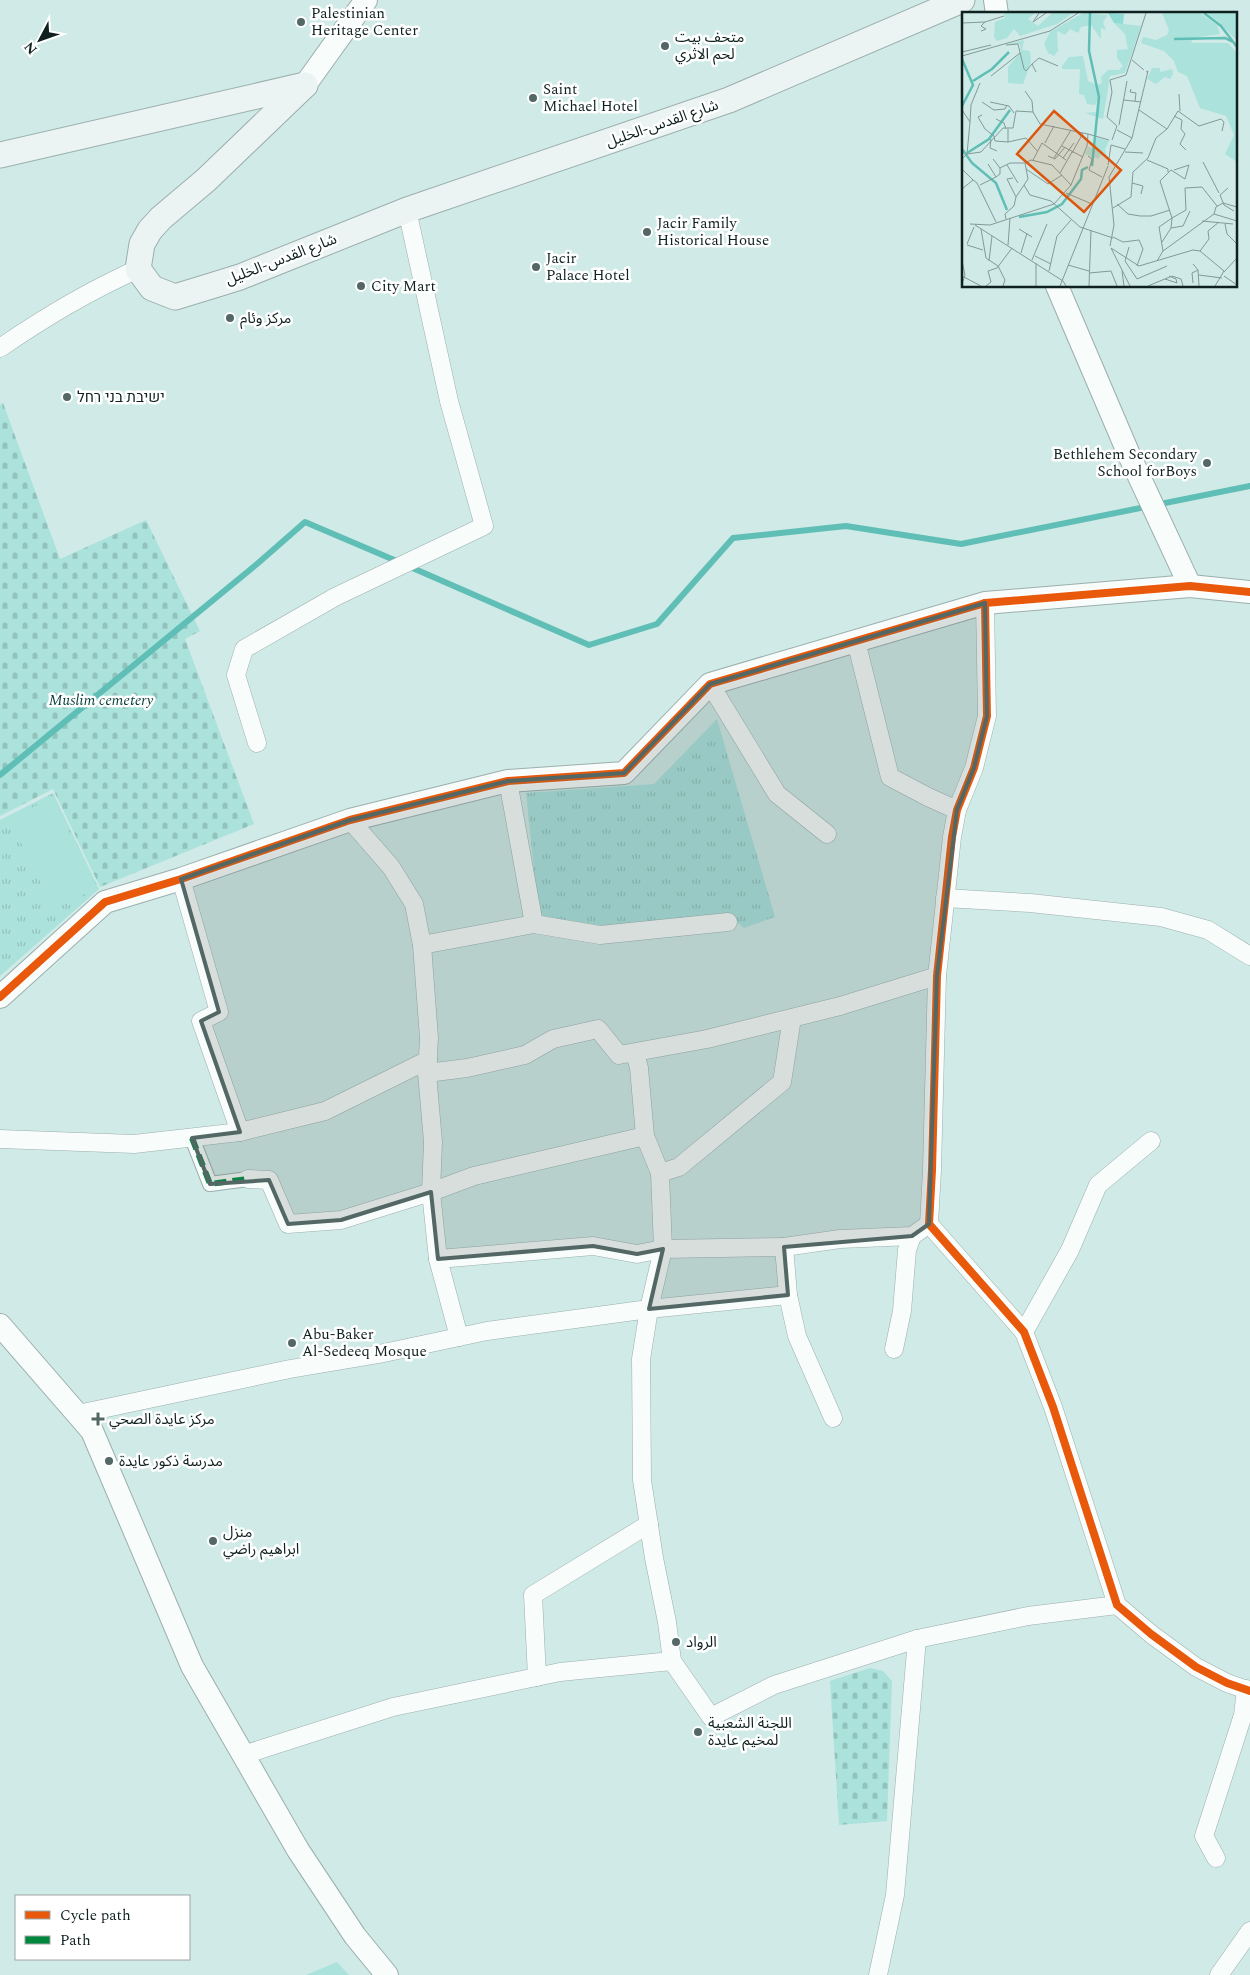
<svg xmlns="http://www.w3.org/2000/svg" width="1250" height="1975" font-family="Spectral,'Noto Sans Arabic',Heebo,serif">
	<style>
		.cemetery { fill: url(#cemetery-stones) }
		.park { fill: url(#park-tufts) }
		.garden { fill: #abe2dc }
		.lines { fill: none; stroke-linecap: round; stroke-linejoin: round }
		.stream { stroke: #5fbeb5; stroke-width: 6 }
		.pedestrian-casing { stroke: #9bafad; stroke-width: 16 }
		.minor-casing { stroke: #9bafad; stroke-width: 19 }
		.tertiary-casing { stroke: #9bafad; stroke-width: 24 }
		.secondary-casing { stroke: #9bafad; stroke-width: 27 }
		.pedestrian { stroke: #f8fcfb; stroke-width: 14 }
		.minor { stroke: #f8fcfb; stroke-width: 18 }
		.tertiary { stroke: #f8fcfb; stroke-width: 22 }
		.secondary { stroke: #ebf4f3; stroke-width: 25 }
		.quiet { stroke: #00873e; stroke-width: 6; stroke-dasharray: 12 6; stroke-linecap: butt }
		.cycleway-casing { stroke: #fff; stroke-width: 11 }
		.cycleway { stroke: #e8590c; stroke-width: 8 }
		.marked { fill: #536765; fill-opacity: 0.2; stroke: #536765; stroke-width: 4; stroke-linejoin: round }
		.poi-dot { fill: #536765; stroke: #fff; stroke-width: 2 }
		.labels { text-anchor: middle; stroke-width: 5; stroke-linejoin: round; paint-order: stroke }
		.poi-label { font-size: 15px; fill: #0f211f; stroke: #fff; text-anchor: start }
		.street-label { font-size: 15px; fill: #0f211f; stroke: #fff }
		.park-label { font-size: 15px; font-style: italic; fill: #053d39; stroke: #fff }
		.inset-river { fill: none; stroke: #5fbeb5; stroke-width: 2.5 }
		.inset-road { fill: none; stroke: #839a97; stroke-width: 1 }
		.view { fill: #dd560d; fill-opacity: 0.15; stroke: #dd560d; stroke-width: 2.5 }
		.inset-edge { fill: none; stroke: #0f211f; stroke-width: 2.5 }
	</style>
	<defs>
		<pattern id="cemetery-stones" width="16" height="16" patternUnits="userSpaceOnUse" patternTransform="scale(1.25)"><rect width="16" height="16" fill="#abe2dc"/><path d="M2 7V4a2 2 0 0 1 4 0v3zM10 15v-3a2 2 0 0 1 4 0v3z" fill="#92c2bc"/></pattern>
		<pattern id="park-tufts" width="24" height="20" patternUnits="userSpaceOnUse" patternTransform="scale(1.25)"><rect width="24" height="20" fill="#abe2dc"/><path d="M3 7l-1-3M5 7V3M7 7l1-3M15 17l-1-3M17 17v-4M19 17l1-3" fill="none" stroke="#92c2bc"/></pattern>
	</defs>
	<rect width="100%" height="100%" fill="#d0eae7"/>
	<g class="cemetery">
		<polygon points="3,403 60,559 146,520 200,631 185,639 254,824 100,887 53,789 0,816 0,405"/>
		<polygon points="870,1668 883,1671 892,1681 887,1821 839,1825 830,1681"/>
	</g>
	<g class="park">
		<polygon points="717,719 775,917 744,928 730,917 596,931 539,917 526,793 654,784"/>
		<polygon points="53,793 99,889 0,976 0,820"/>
	</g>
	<g class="garden">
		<polygon points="52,798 97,888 54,909 9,819"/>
		<polygon points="337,1962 349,1975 306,1975"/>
	</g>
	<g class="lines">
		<g class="stream">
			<polyline points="408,566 589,645 657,624 733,538 846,526 961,544 1250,486"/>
			<polyline points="0,775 257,564 305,522 399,562"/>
		</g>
		<defs>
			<polyline id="pedestrian" points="192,1138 210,1184 248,1179"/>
			<g id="minor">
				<path d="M 0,348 C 42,319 91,290 138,269"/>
				<polyline points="985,603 987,716 974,768 957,810 952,837 937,976 932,1170 929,1224 1024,1332 1053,1407 1117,1605 1151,1634 1196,1667 1227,1683 1250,1691"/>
				<polyline points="856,641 890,777 928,797 957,810"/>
				<polyline points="710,684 777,794 827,834"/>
				<polyline points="257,743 236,675 244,649 335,597 484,526 449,401 407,210"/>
				<polyline points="508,781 534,924"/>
				<polyline points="350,820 391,867 414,904 422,945 429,1038 427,1073 433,1142 431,1192 438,1259 459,1337"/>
				<polyline points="181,879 219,1012 201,1021 240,1132"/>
				<polyline points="945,898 1030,903 1161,917 1208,930 1250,956"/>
				<polyline points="422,945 534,924 600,935 728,922"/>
				<polyline points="635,1053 639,1068 645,1136 660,1173 663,1249 649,1309 641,1359 642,1480 654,1558 667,1622 672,1661 711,1717 774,1685 917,1639 1028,1616 1117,1605"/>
				<polyline points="427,1073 467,1068 525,1055 553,1039 598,1029 619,1055 707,1039 840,1006 937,976"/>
				<polyline points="0,1139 134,1144 240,1132 325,1111 428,1060"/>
				<polyline points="660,1173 679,1167 782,1082 792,1018"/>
				<polyline points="248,1179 269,1180 288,1224 341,1220 431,1192 474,1176 645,1136"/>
				<polyline points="784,1247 840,1239 912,1236 929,1224"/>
				<polyline points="438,1259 593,1246 637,1254 663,1249 784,1247 788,1295 797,1336 833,1418"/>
				<polyline points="1024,1332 1070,1250 1098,1185 1151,1141"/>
				<polyline points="894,1349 902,1311 907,1250 912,1236"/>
				<polyline points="78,1414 290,1369 379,1354 487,1331 649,1309 788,1295"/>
				<polyline points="537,1677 533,1595 649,1524"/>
				<polyline points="243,1755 393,1707 560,1672 672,1661"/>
				<polyline points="1216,1858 1204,1836 1243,1715 1246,1689"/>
				<polyline points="878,1975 895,1895 917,1639"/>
				<polyline points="1219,1975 1250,1931"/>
			</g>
			<g id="tertiary">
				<polyline points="995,0 997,14"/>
				<polyline points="305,85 366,0"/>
				<polyline points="1057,286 1130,457 1190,586"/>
				<polyline points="0,997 105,902 181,879 350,820 508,781 624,773 710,684 985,603 1190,586 1250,592"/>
				<polyline points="0,1325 92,1431 192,1666 298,1850 355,1936 387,1975"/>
			</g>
			<g id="secondary">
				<polyline points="305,85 206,180 161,218 150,230 142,244 138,269 152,288 175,297 211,286 240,277 407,210 729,100 962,0"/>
				<polyline points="0,155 305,85"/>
			</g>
		</defs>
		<use href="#pedestrian" class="pedestrian-casing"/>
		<use href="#minor" class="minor-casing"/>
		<use href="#tertiary" class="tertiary-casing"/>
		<use href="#secondary" class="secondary-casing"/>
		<use href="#pedestrian" class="pedestrian"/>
		<use href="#minor" class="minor"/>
		<use href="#tertiary" class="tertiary"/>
		<use href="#secondary" class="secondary"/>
		<polyline class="quiet" points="192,1138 210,1184 248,1179"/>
		<defs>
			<g id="cycleway">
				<polyline points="985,603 987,716 974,768 957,810 952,837 937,976 932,1170 929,1224 1024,1332 1053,1407 1117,1605 1151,1634 1196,1667 1227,1683 1250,1691"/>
				<polyline points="0,997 105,902 181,879 350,820 508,781 624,773 710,684 985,603 1190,586 1250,592"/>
			</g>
		</defs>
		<use href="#cycleway" class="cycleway-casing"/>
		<use href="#cycleway" class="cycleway"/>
	</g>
	<path class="marked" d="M 985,603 L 987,716 L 974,768 L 957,810 L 937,976 L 929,1224 L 912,1236 L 784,1247 L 788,1295 L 649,1309 L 663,1249 L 637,1254 L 593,1246 L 438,1259 L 431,1192 L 341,1220 L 288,1224 L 269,1180 L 210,1184 L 192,1138 L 240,1132 L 201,1021 L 219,1012 L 181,879 L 350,820 L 508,781 L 624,773 L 710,684 Z"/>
	<g class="poi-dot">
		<circle cx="301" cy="22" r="5"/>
		<circle cx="665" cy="46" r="5"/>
		<circle cx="533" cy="98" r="5"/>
		<circle cx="647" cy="232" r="5"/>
		<circle cx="536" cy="267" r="5"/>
		<circle cx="361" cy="286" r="5"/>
		<circle cx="230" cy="318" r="5"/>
		<circle cx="67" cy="397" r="5"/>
		<circle cx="1207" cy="463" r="5"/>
		<circle cx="292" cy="1343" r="5"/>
		<path d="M95.5 1411.5h5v5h5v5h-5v5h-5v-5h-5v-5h5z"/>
		<circle cx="109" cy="1461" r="5"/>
		<circle cx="213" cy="1541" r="5"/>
		<circle cx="676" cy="1642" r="5"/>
		<circle cx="698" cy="1732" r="5"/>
	</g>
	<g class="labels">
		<g class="poi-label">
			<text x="311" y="18">Palestinian<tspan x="311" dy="17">Heritage Center</tspan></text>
			<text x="675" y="42">متحف بيت<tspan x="675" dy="17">لحم الاثري</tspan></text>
			<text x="543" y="94">Saint<tspan x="543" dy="17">Michael Hotel</tspan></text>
			<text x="657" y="228">Jacir Family<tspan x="657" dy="17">Historical House</tspan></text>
			<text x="546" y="263">Jacir<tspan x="546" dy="17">Palace Hotel</tspan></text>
			<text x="371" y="291">City Mart</text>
			<text x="240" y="323">مركز وئام</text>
			<text x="77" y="402">ישיבת בני רחל</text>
			<text x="1197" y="459" text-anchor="end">Bethlehem Secondary<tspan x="1197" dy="17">School forBoys</tspan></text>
			<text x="302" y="1339">Abu-Baker<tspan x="302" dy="17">Al-Sedeeq Mosque</tspan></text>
			<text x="109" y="1424">مركز عايدة الصحي</text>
			<text x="119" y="1466">مدرسة ذكور عايدة</text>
			<text x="223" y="1537">منزل<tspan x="223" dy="17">ابراهيم راضي</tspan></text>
			<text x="686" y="1647">الرواد</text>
			<text x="708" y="1728">اللجنة الشعبية<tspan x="708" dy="17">لمخيم عايدة</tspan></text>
		</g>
		<g class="street-label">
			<text transform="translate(662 123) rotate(-19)" y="5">شارع القدس-الخليل</text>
			<text transform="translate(281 259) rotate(-21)" y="5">شارع القدس-الخليل</text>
		</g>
		<g class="park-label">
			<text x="101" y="705">Muslim cemetery</text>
		</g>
	</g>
	<g transform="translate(962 12)">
		<rect width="275" height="275" fill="#d0eae7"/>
		<path d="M 42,1 L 73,1 L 66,7 L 76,14 L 90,1 L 111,1 L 95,12 L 58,24 L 52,17 L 45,26 L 35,29 L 32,25 L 33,10 L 43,6 ZM 121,1 L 146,3 L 141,10 L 144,18 L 139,16 L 139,27 L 129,13 L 119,15 L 116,21 L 108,17 L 103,23 L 95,19 L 96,39 L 92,44 L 86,41 L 82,32 L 88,20 ZM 200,1 L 238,1 L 255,13 L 258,22 L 231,26 L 229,31 L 266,31 L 275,41 L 275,150 L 263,142 L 272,123 L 264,104 L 238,96 L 225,64 L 216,60 L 212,49 L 202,39 L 179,31 L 181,25 L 194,28 L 205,23 L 207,18 ZM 245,1 L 275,1 L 275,29 L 257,10 ZM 152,11 L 179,14 L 163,61 L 148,64 L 141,107 L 123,101 L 134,100 L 135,89 L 133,93 L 125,92 L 122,83 L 117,82 L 118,57 L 100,57 L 100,54 L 107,45 L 121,44 L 126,69 L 135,73 L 140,71 L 139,65 L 146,58 L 157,58 L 161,54 L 155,46 L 155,38 L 166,37 L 163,22 ZM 62,28 L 60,38 L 68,39 L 69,50 L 61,72 L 46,71 L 46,55 L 59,40 L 58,32 L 46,32 ZM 190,56 L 198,56 L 198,60 L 210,57 L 211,62 L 208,67 L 203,65 L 194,72 L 185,67 Z" fill="#abe2dc"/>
		<path d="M 146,1 L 162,2 L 161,12 L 152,11 Z" fill="#90dbd4"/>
		<path d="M 133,125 L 147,129 L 143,138 L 145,146 L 138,143 L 137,147 L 123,142 L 126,135 L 131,136 Z" fill="#abe2dc"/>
		<path class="inset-river" d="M 128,1 L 127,39 L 137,85 L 130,154M 242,1 L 259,14 L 275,35M 212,27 L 263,26 L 271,30M 11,69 L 30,57 L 47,40M 0,94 L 11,73 L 0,47M 0,137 L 10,151 L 34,171 L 45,198M 5,141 L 27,127 L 48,98M 57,205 L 85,200 L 100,192 L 119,167 L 120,158 L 126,155"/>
		<path class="inset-road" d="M 77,1 L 71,10 L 84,1M 0,11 L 23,10 L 42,4M 19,19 L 24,17 L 19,14 L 23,10M 44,33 L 56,32 L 62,57 L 64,59 L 70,52 L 74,60M 0,40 L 29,33M 0,44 L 88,19 L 116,1M 170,48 L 182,58M 70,52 L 77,46 L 96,54M 164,63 L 184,1M 29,64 L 58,41M 169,77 L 168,80 L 174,81 L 173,89M 63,79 L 70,89 L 71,100M 217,82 L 218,99M 162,88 L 179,90M 20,90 L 32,98 L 43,97 L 45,93M 28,90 L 47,94 L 52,101M 0,98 L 8,110 L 5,142M 177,98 L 205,117 L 216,99 L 237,114 L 259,107 L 262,110 L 260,119M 20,103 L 16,105 L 23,117 L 32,124M 212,104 L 220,108 L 219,117 L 223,122 L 218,132 L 224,138M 34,107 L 42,111 L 44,117M 8,110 L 9,93 L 18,71M 157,113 L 165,69M 46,117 L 46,130 L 64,126 L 76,140M 155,118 L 170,126M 126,122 L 147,128M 32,124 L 33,129 L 46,130M 29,127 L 28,136 L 35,139M 150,128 L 155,114 L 145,105 L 150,80 L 148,68 L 164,63M 83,131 L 92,114M 100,134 L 121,145M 163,140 L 181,141M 110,141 L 121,121M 86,144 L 93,147 L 103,135M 126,144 L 130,147 L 127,158 L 140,165M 92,146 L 109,118M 101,146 L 112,131M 0,147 L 5,142 L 19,140 L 41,116 L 51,116 L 54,99 L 71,100 L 78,112 L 126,122 L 125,134 L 109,173 L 92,192 L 28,213 L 8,212M 31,147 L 38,156 L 38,162 L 34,165M 71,148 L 80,131 L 104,148M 185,148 L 206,157 L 206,160M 241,150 L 257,181M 45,153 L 56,171M 146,153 L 149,133 L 163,137M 38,156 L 48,151 L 63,151M 0,157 L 11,168M 64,157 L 86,172 L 100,163M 98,161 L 110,140M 147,165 L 152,213 L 148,234M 147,165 L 170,126 L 186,59 L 184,60M 170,171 L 181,174 L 179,182M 18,173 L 34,165 L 26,152M 62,173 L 68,183 L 89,189 L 118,215 L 151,226M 266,176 L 258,183 L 262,193 L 272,199M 0,177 L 11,168 L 15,171 L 34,210M 104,181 L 130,192M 54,185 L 66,167 L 63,151 L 69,148 L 90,153 L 109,173M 155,192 L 166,202 L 178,204 L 189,204 L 208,198M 151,196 L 169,185 L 171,160 L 186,146 L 194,126 L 205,117M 252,202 L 254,195 L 261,191 L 275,195M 44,207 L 43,202 L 52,194 L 54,185 L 45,167 L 51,166M 240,209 L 271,212M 263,212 L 265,222 L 275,232M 13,213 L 101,269 L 104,274M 209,216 L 221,214 L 228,199M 19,217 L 24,246 L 36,254 L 43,268 L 41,274M 57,217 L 70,225M 151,225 L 161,230 L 177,228 L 181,237 L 175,254M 200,230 L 209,216 L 210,206 L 224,198 L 223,176 L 240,175 L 255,194M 5,232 L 12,215M 5,233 L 21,238M 46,233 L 48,206M 167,235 L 163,249 L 175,267 L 205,254M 149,236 L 177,254 L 231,238 L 238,239 L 262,259 L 253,274M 149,236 L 168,274M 201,239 L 252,202 L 275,209M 238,239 L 247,227 L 246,219 L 257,210M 59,241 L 65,221M 73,244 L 89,252M 70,248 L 85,212M 0,249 L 3,263 L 0,272M 27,249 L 30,224M 195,249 L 201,239 L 197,215 L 210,206 L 198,169 L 209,158 L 223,167 L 227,153 L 212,158M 74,251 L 74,274M 231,252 L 236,258 L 237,274M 106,253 L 127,259M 87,259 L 95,224 L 109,208M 160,259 L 162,274M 262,260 L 275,246M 127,261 L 149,259 L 155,274M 237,263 L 260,266M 0,264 L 19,274M 262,264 L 275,273M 203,267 L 215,271 L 214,267 L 207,264M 231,271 L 230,261 L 236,258M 24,274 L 29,270 L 26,259 L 35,256 L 50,236M 98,274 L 146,154M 127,274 L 129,218M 186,274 L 210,264 L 219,267 L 221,274"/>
		<path class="view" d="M 92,99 L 159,158 L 122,200 L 55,142 Z"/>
		<rect width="275" height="275" class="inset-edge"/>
	</g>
	<rect x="15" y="1895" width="175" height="65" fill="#ffffff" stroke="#9fa6a5"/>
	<rect x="25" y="1911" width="25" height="8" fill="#e8590c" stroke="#9fa6a5"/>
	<text x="60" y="1920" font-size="15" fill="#0f211f">Cycle path</text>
	<rect x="25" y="1936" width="25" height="8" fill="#00873e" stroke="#9fa6a5"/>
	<text x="60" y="1945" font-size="15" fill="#0f211f">Path</text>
	<g transform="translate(40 40) rotate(229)" stroke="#ffffff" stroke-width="4" paint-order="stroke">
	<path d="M0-4L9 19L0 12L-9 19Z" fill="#0f211f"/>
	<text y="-8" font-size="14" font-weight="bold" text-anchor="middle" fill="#0f211f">N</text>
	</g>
</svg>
